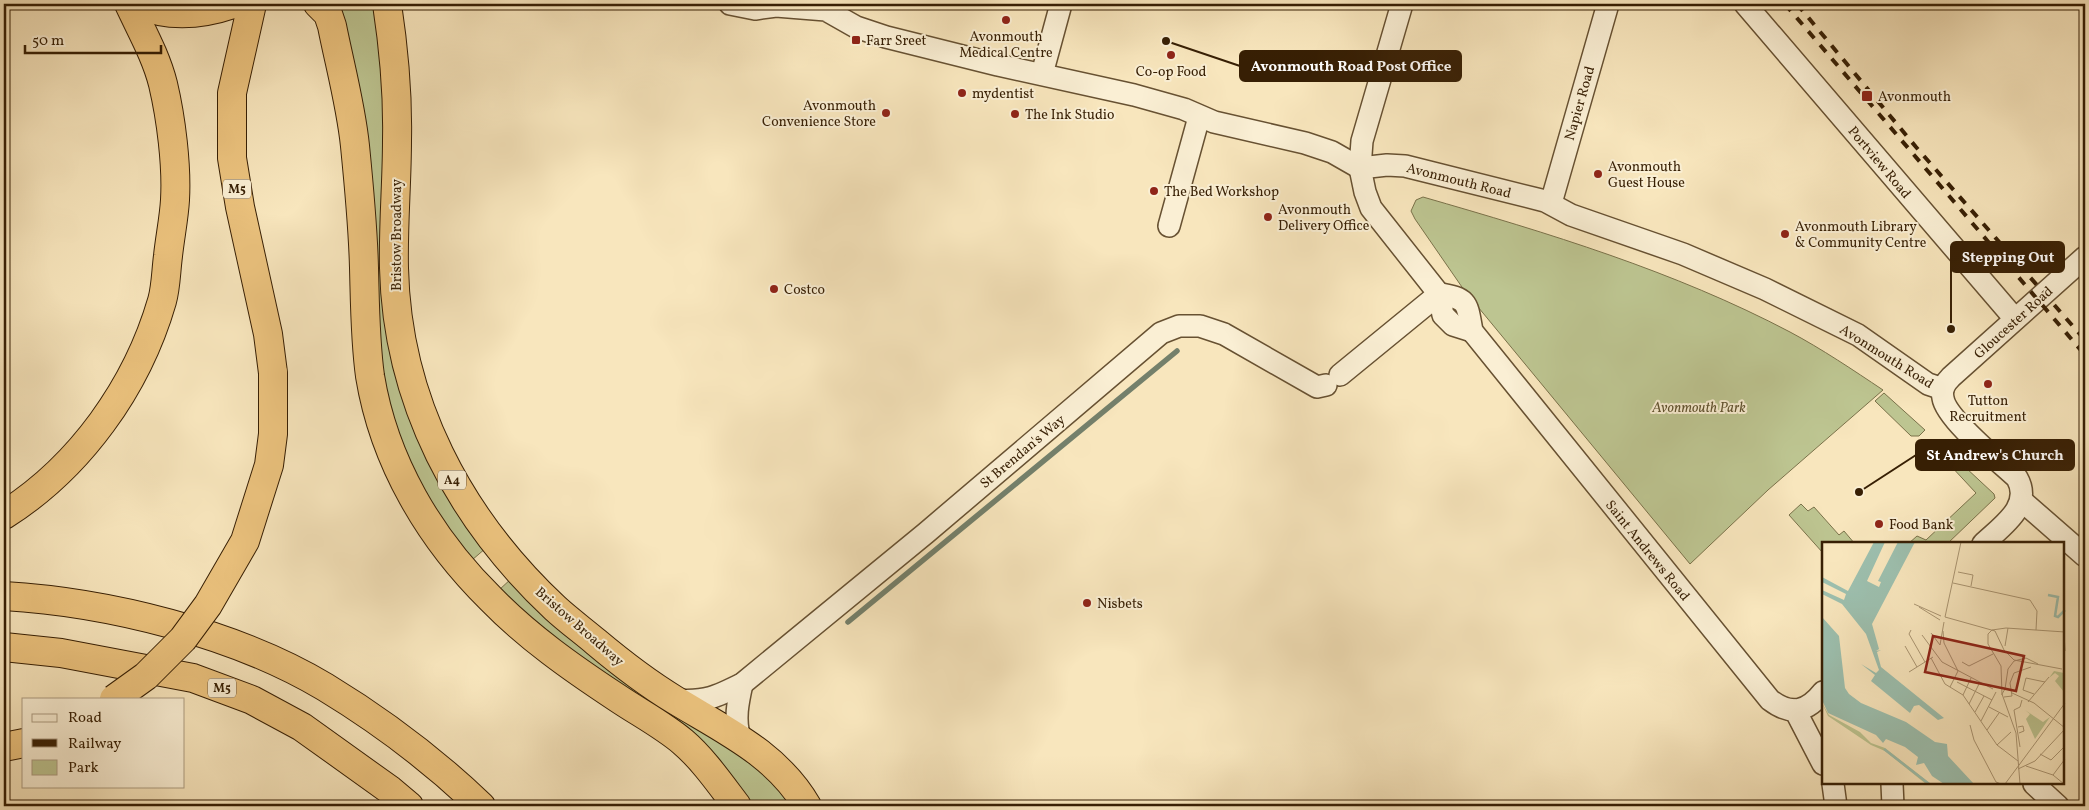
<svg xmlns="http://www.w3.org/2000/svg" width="2089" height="810" font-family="Vollkorn,serif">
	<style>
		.green { fill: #bdc591; stroke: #7a724a }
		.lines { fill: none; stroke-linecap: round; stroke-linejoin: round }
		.stream { stroke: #74806b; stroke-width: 5.5 }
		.street-casing { stroke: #675132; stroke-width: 24 }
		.highway-casing { stroke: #371f04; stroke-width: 30 }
		.street { stroke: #faefd4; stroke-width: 21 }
		.highway { stroke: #ecc37e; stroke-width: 28 }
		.rail { stroke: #371f04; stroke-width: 4; stroke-dasharray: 9 9; stroke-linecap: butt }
		.highway-bridge-casing { stroke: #371f04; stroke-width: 30; stroke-linecap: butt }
		.highway-bridge { stroke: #ecc37e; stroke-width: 28 }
		.poi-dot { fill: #8f2418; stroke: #faefd4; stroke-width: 2 }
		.labels { text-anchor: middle; stroke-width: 4; stroke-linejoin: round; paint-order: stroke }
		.shield { fill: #faefd4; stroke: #725d42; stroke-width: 1 }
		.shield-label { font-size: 12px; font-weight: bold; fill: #371f04 }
		.poi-label { font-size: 14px; fill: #371f04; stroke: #faefd4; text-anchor: start }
		.street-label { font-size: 14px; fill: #371f04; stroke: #faefd4 }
		.park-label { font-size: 14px; font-style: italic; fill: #5f512e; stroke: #faefd4 }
		.inset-river { fill: none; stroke: #9dc0af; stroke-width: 2.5 }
		.inset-road { fill: none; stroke: #ab9673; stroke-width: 1 }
		.view { fill: #8f2418; fill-opacity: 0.15; stroke: #8f2418; stroke-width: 2.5 }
		.inset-edge { fill: none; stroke: #371f04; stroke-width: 2.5 }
		.leader { fill: none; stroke: #371f04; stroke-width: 2 }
		.callout-dot { fill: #371f04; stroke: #faefd4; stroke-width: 2 }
		.callout { fill: #371f04; stroke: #371f04; stroke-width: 2 }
		.callout-label { font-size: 15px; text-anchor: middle; font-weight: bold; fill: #fff }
	</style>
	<rect width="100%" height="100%" fill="#f8e6bd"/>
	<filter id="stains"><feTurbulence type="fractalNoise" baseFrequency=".004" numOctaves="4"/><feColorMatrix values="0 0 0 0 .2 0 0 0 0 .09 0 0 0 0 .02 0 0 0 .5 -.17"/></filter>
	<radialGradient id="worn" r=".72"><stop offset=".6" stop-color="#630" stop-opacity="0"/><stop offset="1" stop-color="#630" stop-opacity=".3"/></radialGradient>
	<g class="green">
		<polygon points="334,4 376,4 383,57 386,296 486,548 472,560 447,532 409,468 383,392"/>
		<path d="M 1423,197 C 1548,233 1674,271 1790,332 C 1822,349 1853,370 1883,390 L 1768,490 L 1690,564 L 1464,290 L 1415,219 L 1411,211 L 1416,200 Z"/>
		<polygon points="1884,393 1925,430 1919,436 1911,436 1875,401"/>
		<polygon points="1936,440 1994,494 1995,498 1947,544 1908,544 1917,536 1926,540 1976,493 1936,450 1930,451 1932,442"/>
		<polygon points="1801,504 1808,511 1814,507 1839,535 1844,531 1855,544 1823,544 1823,553 1789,515"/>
		<polygon points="512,578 758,768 782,794 791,806 752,806 749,802 615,681 553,638 499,590"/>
	</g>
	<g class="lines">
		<polyline class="stream" points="848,622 1177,351"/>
		<defs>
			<g id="street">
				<polyline points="730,4 755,9 776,6 826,10 856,27 886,37 998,65 1134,95 1184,109 1214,122 1305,143 1332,152 1360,168 1387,165 1405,166 1545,201 1571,215 1683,254 1765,289 1858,335 1928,384 1943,389"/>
				<polyline points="1402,4 1362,141 1360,168 1365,192 1371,208 1439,294 1443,315 1453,325 1472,331"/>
				<polyline points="1745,4 2015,319"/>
				<polyline points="1042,74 1061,4"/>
				<polyline points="1551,203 1608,4"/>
				<polyline points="1169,226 1199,117"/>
				<path d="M 1439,294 C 1469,298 1467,304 1472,331 L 1770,700 C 1791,716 1807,712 1823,692"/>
				<polyline points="1340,375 1439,294"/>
				<polyline points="2021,500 2085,556"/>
				<path d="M 1983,544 C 2002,526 2033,506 2017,478 C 2000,462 1946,419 1943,398 C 1941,389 1945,383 1951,377 L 2085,257"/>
				<path d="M 676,700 C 706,702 716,697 742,684 L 926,533 L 1161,333 L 1179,326 L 1200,326 L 1224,334 L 1317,387 L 1326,385"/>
				<polyline points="1795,710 1823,764"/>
				<path d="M 740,738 C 734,720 738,702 742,684"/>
				<polyline points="1833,784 1836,806"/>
				<polyline points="1892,784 1893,806"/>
				<polyline points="2034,784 2058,806"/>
			</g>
			<g id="highway">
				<path d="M 138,4 C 169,18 201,15 233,4"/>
				<polyline points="252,4 232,93 232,158 240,207 268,334 273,373"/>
				<path d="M 318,4 L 328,14 L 332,26 C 340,66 351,106 355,146 C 359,186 363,227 364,268 C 365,304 365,340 370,376 C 384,462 430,539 491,599 C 528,637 572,668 616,697 C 638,712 663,725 683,742 C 703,759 721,785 737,806"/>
				<path d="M 387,4 C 394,50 398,93 397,140 C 397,183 393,225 394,268 C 397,401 459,518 555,608 C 568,620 583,631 596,642 C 621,663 647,683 675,700 C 724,730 777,754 807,806"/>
				<path d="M 4,515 C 80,467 137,387 162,301 C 166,287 166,271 168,256 C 170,237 174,218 175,200 C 177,165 171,118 163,84 C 156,56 141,30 129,4"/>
				<path d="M 4,596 C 107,602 235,633 325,687 C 381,721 434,761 481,806"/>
				<polyline points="4,647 61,653 193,678 252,700 302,727 390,790 409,806"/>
				<polyline points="4,747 24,743"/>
			</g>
		</defs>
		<use href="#street" class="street-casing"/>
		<use href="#highway" class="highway-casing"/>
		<use href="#street" class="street"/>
		<use href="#highway" class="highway"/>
		<g class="rail">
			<polyline points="1785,4 2085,355"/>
			<polyline points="1797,4 1916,147 2085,340"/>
		</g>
		<defs>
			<polyline id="highway-bridge" points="114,699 146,676 183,639 208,605 245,541 269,465 273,434 273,373"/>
		</defs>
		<use href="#highway-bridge" class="highway-bridge-casing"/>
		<use href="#highway-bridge" class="highway-bridge"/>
	</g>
	<g class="poi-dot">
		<circle cx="1006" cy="20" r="5"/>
		<rect x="851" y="35" width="10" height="10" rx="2.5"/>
		<circle cx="1171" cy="55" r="5"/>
		<circle cx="962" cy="93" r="5"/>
		<rect x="1861" y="90" width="12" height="12" rx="2.5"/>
		<circle cx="886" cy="113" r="5"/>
		<circle cx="1015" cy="114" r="5"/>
		<circle cx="1598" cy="174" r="5"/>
		<circle cx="1154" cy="191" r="5"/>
		<circle cx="1268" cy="217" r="5"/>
		<circle cx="1785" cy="234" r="5"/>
		<circle cx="774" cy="289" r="5"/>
		<circle cx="1988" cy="384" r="5"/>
		<circle cx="1879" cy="524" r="5"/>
		<circle cx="1087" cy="603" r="5"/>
	</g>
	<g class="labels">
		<g class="shield">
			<rect x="223" y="179.5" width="28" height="19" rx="4"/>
			<rect x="438" y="470.5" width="28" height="19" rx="4"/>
			<rect x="208" y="678.5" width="28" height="19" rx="4"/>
		</g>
		<g class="shield-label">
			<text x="237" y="193">M5</text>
			<text x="452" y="484">A4</text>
			<text x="222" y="692">M5</text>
		</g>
		<g class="poi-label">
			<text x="1006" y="41" text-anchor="middle">Avonmouth<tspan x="1006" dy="16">Medical Centre</tspan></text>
			<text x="866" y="45">Farr Sreet</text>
			<text x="1171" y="76" text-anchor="middle">Co-op Food</text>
			<text x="972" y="98">mydentist</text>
			<text x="1878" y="101">Avonmouth</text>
			<text x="876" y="110" text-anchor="end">Avonmouth<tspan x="876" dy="16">Convenience Store</tspan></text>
			<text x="1025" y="119">The Ink Studio</text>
			<text x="1608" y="171">Avonmouth<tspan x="1608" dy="16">Guest House</tspan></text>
			<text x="1164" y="196">The Bed Workshop</text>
			<text x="1278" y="214">Avonmouth<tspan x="1278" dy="16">Delivery Office</tspan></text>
			<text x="1795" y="231">Avonmouth Library<tspan x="1795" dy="16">&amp; Community Centre</tspan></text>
			<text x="784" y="294">Costco</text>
			<text x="1988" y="405" text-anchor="middle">Tutton<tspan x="1988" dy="16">Recruitment</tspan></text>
			<text x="1889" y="529">Food Bank</text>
			<text x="1097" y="608">Nisbets</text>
		</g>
		<g class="street-label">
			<text transform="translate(1579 103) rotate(-74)" y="5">Napier Road</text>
			<text transform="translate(1880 162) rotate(50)" y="5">Portview Road</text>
			<text transform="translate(1459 180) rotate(14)" y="5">Avonmouth Road</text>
			<text transform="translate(396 235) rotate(-90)" y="5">Bristow Broadway</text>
			<text transform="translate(2013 322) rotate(-42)" y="5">Gloucester Road</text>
			<text transform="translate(1887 356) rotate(32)" y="5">Avonmouth Road</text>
			<text transform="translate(1022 451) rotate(-40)" y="5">St Brendan's Way</text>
			<text transform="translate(1648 550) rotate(51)" y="5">Saint Andrews Road</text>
			<text transform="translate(580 626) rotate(41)" y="5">Bristow Broadway</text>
		</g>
		<g class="park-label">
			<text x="1699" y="412">Avonmouth Park</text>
		</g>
	</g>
	<g transform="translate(1822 542)">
		<rect width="242" height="242" fill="#f8e6bd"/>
		<path d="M 232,129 L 242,131 L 242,150 L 233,139 L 237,134 L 233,131 L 227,136 ZM 0,161 L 7,173 L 38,190 L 49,201 L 63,206 L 109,242 L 104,242 L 63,209 L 49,203 L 6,174 ZM 203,168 L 221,180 L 228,175 L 213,197 L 204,177 L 208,172 Z" fill="#bdc591"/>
		<path d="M 52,0 L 63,0 L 45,39 L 57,45 L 59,40 L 56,39 L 76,0 L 93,0 L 50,82 L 57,107 L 54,109 L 59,108 L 55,110 L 59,125 L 122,176 L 116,178 L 97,163 L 92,164 L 88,171 L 49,139 L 53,133 L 39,122 L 54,131 L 57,128 L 44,92 L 20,62 L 0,52 L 0,48 L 22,58 L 24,52 L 0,40 L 0,35 L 26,49 ZM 0,75 L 17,94 L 23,146 L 27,152 L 39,161 L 84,180 L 113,200 L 125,202 L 126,214 L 152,242 L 122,242 L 110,234 L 102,221 L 94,223 L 96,215 L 83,205 L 64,197 L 61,201 L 54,193 L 6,171 L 0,158 Z" fill="#9dc0af"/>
		<path class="inset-river" d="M 226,53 L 236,55 L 233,74 L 236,75 L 243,68M 62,207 L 107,242"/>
		<path class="inset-road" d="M 136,30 L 151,33 L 149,44M 131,41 L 208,58 L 215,69 L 214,88M 92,62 L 119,74M 97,65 L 118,78M 123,75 L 173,89 L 182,108 L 192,118 L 240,127M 123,75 L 139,0M 89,88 L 87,92 L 103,120M 170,88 L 184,86 L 243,90M 170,88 L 166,92 L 166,102 L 179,124 L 180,153M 121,89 L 122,101 L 136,129M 242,90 L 243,109M 109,91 L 118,103M 100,93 L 120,120 L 171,147M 118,103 L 122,80M 83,104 L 95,125M 183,104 L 186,86M 109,116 L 123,142 L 141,153 L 175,203 L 196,219M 140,120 L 147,124 L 171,112M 87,130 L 111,115M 135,140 L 170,158M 128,145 L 136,129M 183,147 L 186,127 L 192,119 L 204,116 L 216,122M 189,148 L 183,147 L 180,152 L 194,191 L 198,242M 190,151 L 212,161 L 243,186M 212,152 L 201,148 L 204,136 L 223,140M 141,153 L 149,136M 182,155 L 190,154 L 188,141 L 192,131 L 209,125M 206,160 L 227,135M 147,162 L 158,140M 167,165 L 186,175M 153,170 L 162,154M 159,179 L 174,150M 148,183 L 152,198 L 174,240 L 179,242M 196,185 L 201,184 L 202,189 L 197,191M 165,188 L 177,171M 175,203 L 189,190M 198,205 L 192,168 L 198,165 L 200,158M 218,212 L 229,218 L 243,204M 204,224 L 231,233 L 242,242M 196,227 L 213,219 L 243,187M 231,233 L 243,217M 183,242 L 243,161"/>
		<path class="view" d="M 111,94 L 202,114 L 194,149 L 103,130 Z"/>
		<rect width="242" height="242" class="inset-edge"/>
	</g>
	<path class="leader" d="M1166 41L1240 66M1951 329L1951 257M1859 492L1916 455"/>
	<g class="callout-dot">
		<circle cx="1166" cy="41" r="5"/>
		<circle cx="1951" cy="329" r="5"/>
		<circle cx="1859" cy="492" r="5"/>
	</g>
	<g class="callout">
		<rect x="1240" y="51" width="221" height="30" rx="5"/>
		<rect x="1951" y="242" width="113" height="30" rx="5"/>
		<rect x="1916" y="440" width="158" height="30" rx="5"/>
	</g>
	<g class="callout-label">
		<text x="1351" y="71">Avonmouth Road Post Office</text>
		<text x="2008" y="262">Stepping Out</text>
		<text x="1995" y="460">St Andrew's Church</text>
	</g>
	<rect width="2089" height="810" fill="none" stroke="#f8e6bd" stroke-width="20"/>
	<rect x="5" y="5" width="2079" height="800" fill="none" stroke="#371f04" stroke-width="2.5"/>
	<rect x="10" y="10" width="2069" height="790" fill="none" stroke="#371f04"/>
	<rect x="22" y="698" width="162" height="90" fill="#faefd4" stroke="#ac9c81"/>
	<rect x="32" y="714" width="25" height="8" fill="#faefd4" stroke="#ac9c81"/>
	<text x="68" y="722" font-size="15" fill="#371f04">Road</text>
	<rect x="32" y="739" width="25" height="8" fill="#371f04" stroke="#ac9c81"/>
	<text x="68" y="748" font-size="15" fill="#371f04">Railway</text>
	<rect x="32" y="760" width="25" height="15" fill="#bdc591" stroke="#ac9c81"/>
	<text x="68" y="772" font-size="15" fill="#371f04">Park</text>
	<path d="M25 45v8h136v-8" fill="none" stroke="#371f04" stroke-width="2.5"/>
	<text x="32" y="45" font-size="15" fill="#371f04" stroke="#faefd4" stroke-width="4" paint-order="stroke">50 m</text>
	<rect width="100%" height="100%" filter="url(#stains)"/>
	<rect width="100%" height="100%" fill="url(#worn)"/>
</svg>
